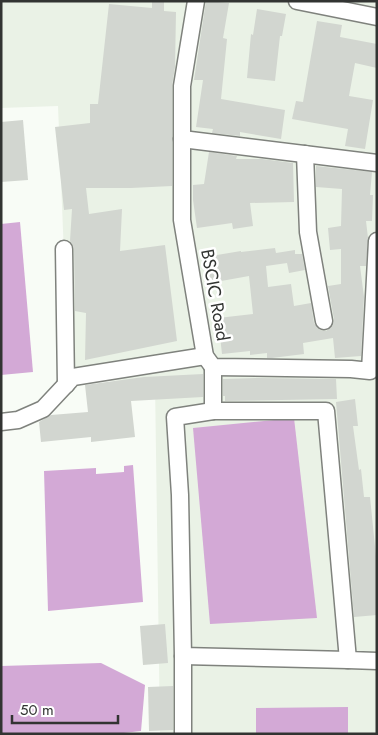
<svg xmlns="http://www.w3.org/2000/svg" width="378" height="735" font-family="Jost,sans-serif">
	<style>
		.built { fill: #eaf2e6 }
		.water { fill: #d3a9d6 }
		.building { fill: #d2d6d0 }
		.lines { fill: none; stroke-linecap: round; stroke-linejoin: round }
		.minor-casing { stroke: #7f827d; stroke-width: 19 }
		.minor { stroke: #fff; stroke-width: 16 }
		.labels { text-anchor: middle; stroke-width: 5; stroke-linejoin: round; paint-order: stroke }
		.street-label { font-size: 18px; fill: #323432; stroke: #fff }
	</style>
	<rect width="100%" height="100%" fill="#f8fcf6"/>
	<polygon class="built" points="1,1 377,1 377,734 160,734 155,382 69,379 58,106 1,108"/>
	<g class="water">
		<polygon points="20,222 33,372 1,375 1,224"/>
		<polygon points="294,418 317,618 210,624 193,428"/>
		<polygon points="133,465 143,602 48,611 44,471 96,468 96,474 124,472 124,466"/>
		<polygon points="101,663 145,685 141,731 115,734 1,734 1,666"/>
		<polygon points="348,707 348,734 256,734 256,708"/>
	</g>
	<g class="building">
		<polygon points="152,1 164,1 164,11 176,12 175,67 172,86 172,186 131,188 86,188 89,214 122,209 120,251 165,245 177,341 85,360 86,313 75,311 74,249 70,241 72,209 64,210 55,127 90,123 90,104 98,104 109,4 152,8"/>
		<polygon points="206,1 229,3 223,38 227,39 221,99 285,110 281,139 240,132 240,136 212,133 213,129 196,127 203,80 194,80"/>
		<polygon points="257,9 286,14 282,36 280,36 275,81 247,78 251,34 253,35"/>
		<polygon points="317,21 342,25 340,37 377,44 377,68 355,63 349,96 373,100 365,149 345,146 348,129 292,119 296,101 303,102"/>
		<polygon points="23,120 28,180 1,182 1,122"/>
		<polygon points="209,152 237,156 236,159 262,159 293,163 294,202 250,203 253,226 233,229 232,223 197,228 193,200 193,185 204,184"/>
		<polygon points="316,166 372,172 370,195 373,195 372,221 366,221 368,238 366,266 360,266 364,297 361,356 335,358 333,338 303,343 304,354 272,358 267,358 267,353 250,355 250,351 222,354 218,318 253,314 249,276 210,283 205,257 241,251 241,252 275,248 276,253 295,250 295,254 302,254 305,270 289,273 287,263 266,266 268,287 291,284 294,306 311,303 314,323 320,330 326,331 333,325 334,319 328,286 341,284 341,249 330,250 328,228 341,226 342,189 316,187"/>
		<polygon points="203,374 203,397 131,401 135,437 91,442 91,437 41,442 39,422 51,415 88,412 85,385 144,377"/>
		<polygon points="258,378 336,379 337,399 225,401 225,396 223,396 223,379"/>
		<polygon points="355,399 358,426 353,426 359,470 361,469 364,497 370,497 377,566 377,615 354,617 336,402"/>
		<polygon points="165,624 168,663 143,665 140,626"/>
		<polygon points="173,686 173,730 149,731 148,687"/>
	</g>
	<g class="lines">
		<defs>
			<g id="minor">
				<polyline points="196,1 182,86 182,220 205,356 213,367 351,369 370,371 377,241"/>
				<polyline points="297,1 377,17"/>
				<polyline points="182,139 377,163"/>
				<polyline points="305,154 308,232 324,321"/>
				<polyline points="64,249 66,385"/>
				<polyline points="213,367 213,411 326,411 348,660 377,661"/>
				<polyline points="213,411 175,417 180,495 183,656 348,660"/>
				<polyline points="1,422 18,420 43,409 73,377 205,356"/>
				<polyline points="183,656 183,734"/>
			</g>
		</defs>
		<use href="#minor" class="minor-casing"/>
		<use href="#minor" class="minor"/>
	</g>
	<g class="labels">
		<g class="street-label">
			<text transform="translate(215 295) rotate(80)" y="6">BSCIC Road</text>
		</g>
	</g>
	<rect width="378" height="735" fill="none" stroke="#323432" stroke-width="5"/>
	<path d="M12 715v8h106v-8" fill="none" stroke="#323432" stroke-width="2.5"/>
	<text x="20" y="715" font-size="15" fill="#323432" stroke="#ffffff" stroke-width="4" paint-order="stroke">50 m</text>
</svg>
